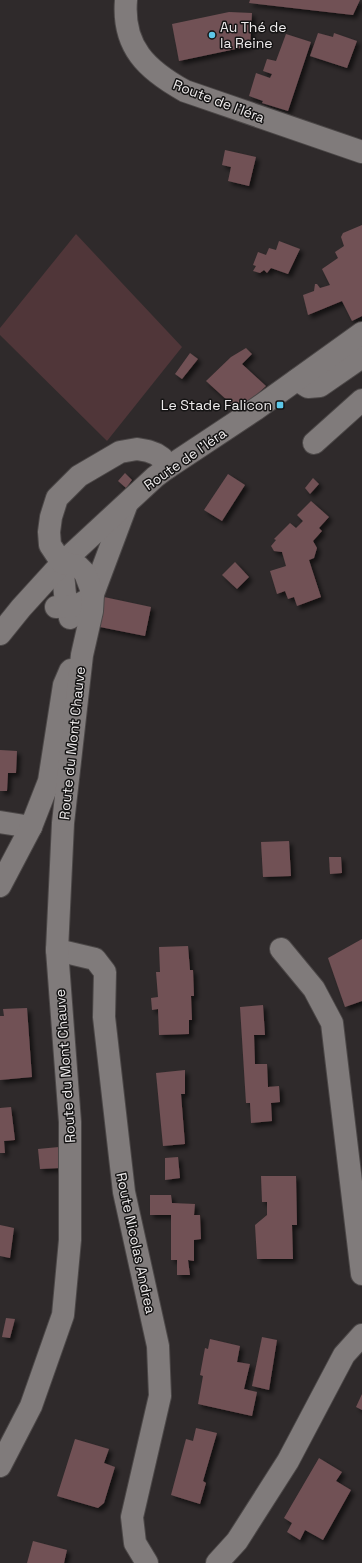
<svg xmlns="http://www.w3.org/2000/svg" width="362" height="1563" font-family="'Space Grotesk',sans-serif">
	<style>
		.green { fill: #503639 }
		.building { fill: #715155; filter: url(#shadow) }
		.lines { fill: none; stroke-linecap: round; stroke-linejoin: round }
		.minor-casing { stroke: #4b4747; stroke-width: 24 }
		.minor { stroke: #807b7b; stroke-width: 22 }
		.poi-dot { fill: #5dc7e8; stroke: #151414; stroke-width: 1.5 }
		.labels { text-anchor: middle; stroke-width: 3; stroke-linejoin: round; paint-order: stroke }
		.poi-label { font-size: 14px; fill: #eeebec; stroke: #151414; text-anchor: start }
		.street-label { font-size: 14px; fill: #eeebec; stroke: #151414 }
	</style>
	<defs>
		<filter id="shadow"><feDropShadow dx="3.5" dy="3.5" stdDeviation="2" flood-color="#0009"/></filter>
	</defs>
	<rect width="100%" height="100%" fill="#2f2a2b"/>
	<polygon class="green" points="76,234 182,347 107,441 0,335 0,328"/>
	<g class="building">
		<polygon points="250,0 360,0 353,15 249,3"/>
		<polygon points="229,12 252,13 250,46 179,61 172,24"/>
		<polygon points="318,33 333,37 334,33 357,41 347,68 310,56"/>
		<polygon points="286,34 311,42 288,111 262,103 263,101 249,96 256,73 270,78 272,74 263,71 267,59 276,61"/>
		<polygon points="225,150 256,157 249,186 228,181 231,167 222,165"/>
		<polygon points="362,225 362,316 352,321 342,301 308,315 303,295 314,291 315,284 317,284 320,288 330,285 322,269 338,258 335,252 344,246 341,237 343,233"/>
		<polygon points="279,241 300,249 288,274 271,268 267,273 264,270 260,273 253,271 256,266 253,265 258,252 266,255 269,248 276,250"/>
		<polygon points="246,348 252,354 242,364 266,386 239,411 206,381 231,357"/>
		<polygon points="190,353 198,359 182,379 175,374"/>
		<polygon points="125,473 132,480 126,488 118,481"/>
		<polygon points="228,474 245,485 222,521 204,510"/>
		<polygon points="313,478 319,484 310,494 305,488"/>
		<polygon points="311,501 329,517 319,528 322,531 313,541 317,548 314,558 309,560 321,597 297,606 294,597 288,599 285,591 277,594 270,571 286,566 282,552 274,551 271,546 276,540 274,539 290,523 296,528 303,521 297,515"/>
		<polygon points="235,562 249,577 237,589 222,575"/>
		<polygon points="104,597 151,607 145,636 95,626"/>
		<polygon points="0,750 17,751 16,773 8,773 7,791 0,791"/>
		<polygon points="289,841 291,876 263,877 261,842"/>
		<polygon points="329,857 341,857 342,873 330,874"/>
		<polygon points="362,939 362,1001 345,1007 328,958"/>
		<polygon points="188,946 190,970 193,970 194,996 191,996 192,1020 189,1020 189,1034 159,1035 158,1009 152,1010 151,998 158,997 156,972 160,972 159,947"/>
		<polygon points="263,1005 265,1035 254,1035 255,1064 267,1064 268,1087 279,1086 280,1102 271,1103 272,1121 251,1123 250,1103 246,1103 240,1007"/>
		<polygon points="27,1008 32,1077 0,1080 0,1016 4,1016 3,1009"/>
		<polygon points="185,1070 185,1094 181,1094 185,1144 163,1146 156,1073"/>
		<polygon points="11,1107 15,1140 4,1141 5,1153 0,1153 0,1108"/>
		<polygon points="59,1147 60,1168 40,1169 38,1149"/>
		<polygon points="178,1157 180,1178 165,1180 165,1158"/>
		<polygon points="261,1176 296,1176 297,1225 292,1225 293,1259 257,1259 255,1225 267,1215 267,1202 262,1202"/>
		<polygon points="150,1195 171,1195 172,1203 195,1204 194,1215 200,1215 201,1239 194,1240 194,1261 188,1260 190,1275 177,1275 177,1260 171,1260 171,1215 150,1215"/>
		<polygon points="0,1225 14,1228 10,1258 0,1256"/>
		<polygon points="6,1318 15,1319 10,1338 2,1337"/>
		<polygon points="262,1337 277,1340 269,1390 252,1386"/>
		<polygon points="210,1339 240,1346 237,1362 250,1364 244,1389 257,1392 252,1416 198,1404 203,1376 200,1375 205,1348 208,1349"/>
		<polygon points="362,1394 362,1410 356,1407"/>
		<polygon points="196,1428 217,1433 203,1481 206,1483 200,1504 171,1495 186,1439 193,1441"/>
		<polygon points="75,1439 109,1449 104,1463 115,1467 104,1503 98,1508 57,1496"/>
		<polygon points="319,1458 342,1472 336,1481 351,1490 323,1540 305,1530 300,1540 287,1532 292,1523 284,1518"/>
		<polygon points="33,1541 67,1550 64,1563 27,1563"/>
	</g>
	<g class="lines">
		<defs>
			<g id="minor">
				<path d="M 126,0 C 122,47 147,70 185,91 L 362,152"/>
				<polyline points="297,380 308,387 320,386 362,357"/>
				<polyline points="314,443 362,400"/>
				<polyline points="62,563 65,594 70,618"/>
				<path d="M 56,607 C 71,607 83,606 93,594 L 126,506"/>
				<polyline points="0,634 21,608 62,563 155,477 167,468 256,409 362,333"/>
				<polyline points="0,822 31,827"/>
				<polyline points="0,886 31,827 49,781 64,685 70,671 71,670"/>
				<polyline points="281,949 314,989 332,1023 362,1274"/>
				<polyline points="57,950 95,959 105,972 104,1017 124,1192 158,1346 160,1396 132,1517 135,1543 147,1563"/>
				<polyline points="0,1466 31,1406 63,1315 70,1240 70,1122 57,950 63,823 82,655 92,611 93,594 85,573 78,566 62,563 50,545 49,532 51,517 57,498 79,476 120,452 137,449 148,451 156,454 162,458 167,468"/>
				<polyline points="217,1563 237,1541 288,1461 344,1355 362,1335"/>
			</g>
		</defs>
		<use href="#minor" class="minor-casing"/>
		<use href="#minor" class="minor"/>
	</g>
	<g class="poi-dot">
		<circle cx="212" cy="35" r="4"/>
		<rect x="276" y="401" width="8" height="8" rx="2"/>
	</g>
	<g class="labels">
		<g class="poi-label">
			<text x="220" y="32">Au Thé de<tspan x="220" dy="16">la Reine</tspan></text>
			<text x="272" y="410" text-anchor="end">Le Stade Falicon</text>
		</g>
		<g class="street-label">
			<text transform="translate(219 101) rotate(21)" y="5">Route de l'Iéra</text>
			<text transform="translate(185 459) rotate(-35)" y="5">Route de l'Iéra</text>
			<text transform="translate(72 743) rotate(-84)" y="5">Route du Mont Chauve</text>
			<text transform="translate(65 1066) rotate(-94)" y="5">Route du Mont Chauve</text>
			<text transform="translate(136 1243) rotate(78)" y="5">Route Nicolas Andrea</text>
		</g>
	</g>
</svg>
